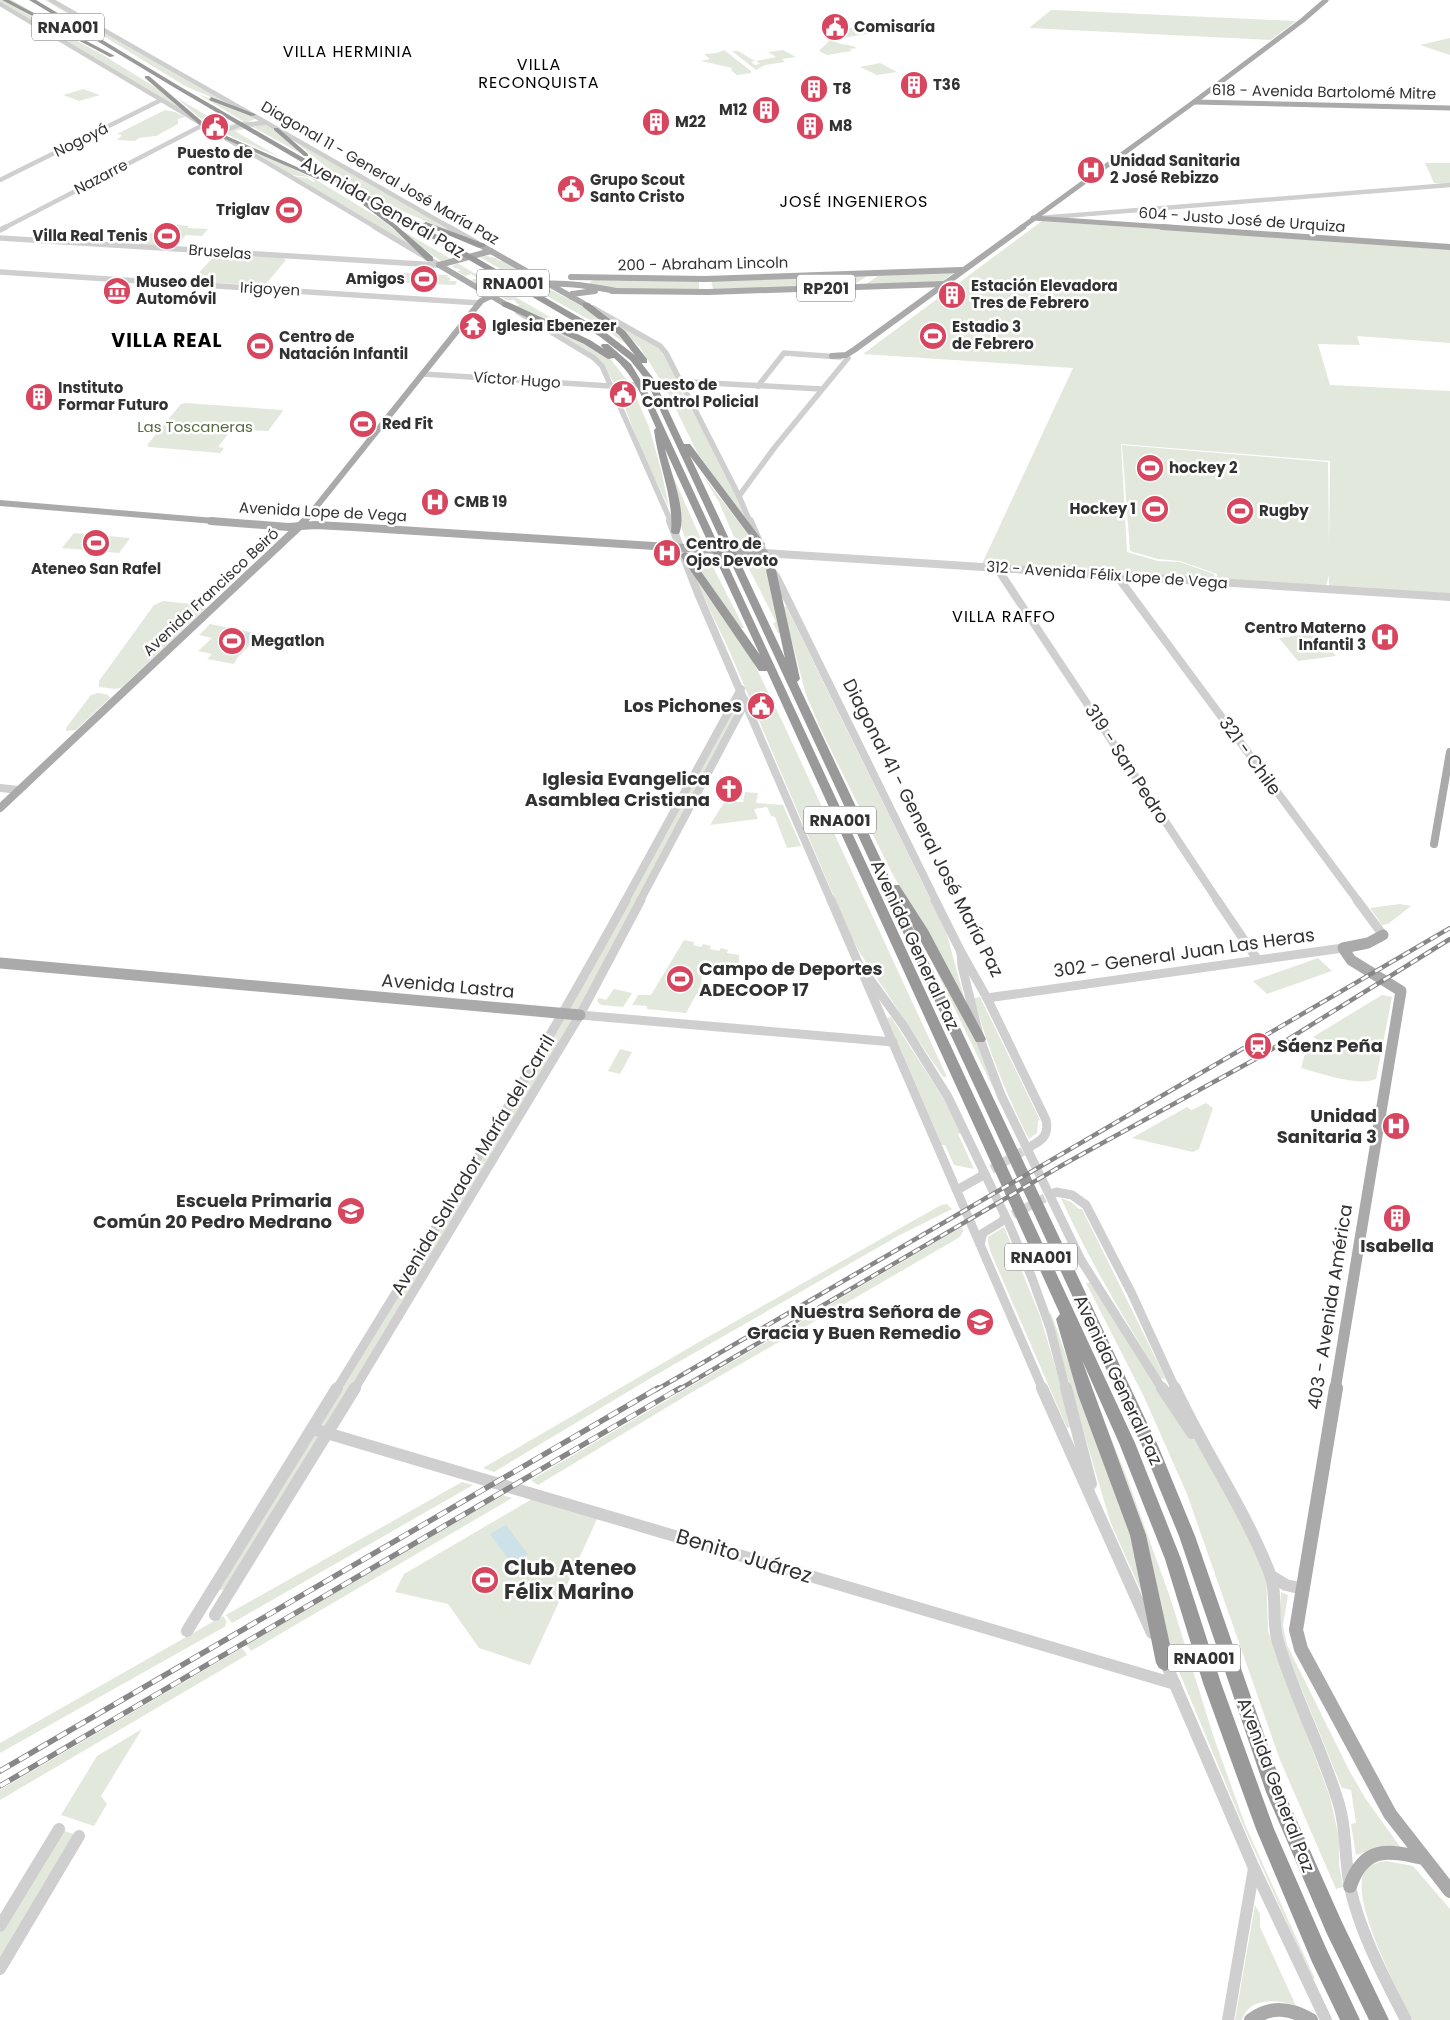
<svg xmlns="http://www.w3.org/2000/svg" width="1450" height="2020" font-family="Poppins,sans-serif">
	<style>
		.green { fill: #e3e8dc }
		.water { fill: #cde1e9 }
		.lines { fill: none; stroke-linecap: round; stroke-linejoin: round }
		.minor-tunnel { stroke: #d6d6d6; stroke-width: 9; stroke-dasharray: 9 4.5; stroke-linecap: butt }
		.minor-far4 { stroke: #cfcfcf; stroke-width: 4.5 }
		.minor-far3 { stroke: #cfcfcf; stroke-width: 5.5 }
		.minor-far2 { stroke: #cfcfcf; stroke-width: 8 }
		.minor-far1 { stroke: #cfcfcf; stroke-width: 9 }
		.minor { stroke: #cfcfcf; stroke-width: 12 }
		.major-far4 { stroke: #aaa; stroke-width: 5 }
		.major-far3 { stroke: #aaa; stroke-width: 6 }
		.major-far2 { stroke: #aaa; stroke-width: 8 }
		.major-far1 { stroke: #aaa; stroke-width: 11 }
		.major { stroke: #aaa; stroke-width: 14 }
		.highway { fill: #999; fill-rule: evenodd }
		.rail-far1-casing { stroke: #878787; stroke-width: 4.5 }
		.rail-casing { stroke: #878787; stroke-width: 5.5 }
		.rail-far1 { stroke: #fff; stroke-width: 2.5; stroke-dasharray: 8; stroke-linecap: butt }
		.rail { stroke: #fff; stroke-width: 4; stroke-dasharray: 11; stroke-linecap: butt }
		.labels { text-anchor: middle; stroke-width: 5; stroke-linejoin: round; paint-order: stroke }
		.far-poi-label { font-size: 15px; font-weight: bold; fill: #323232; stroke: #fff; text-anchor: start }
		.far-street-label { font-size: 15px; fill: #323232; stroke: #fff }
		.far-park-label { font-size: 15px; fill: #596b42; stroke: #fff }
		.shield { fill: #fff; stroke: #707070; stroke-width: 1 }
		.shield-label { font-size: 16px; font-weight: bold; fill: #323232 }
		.far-quarter-label { font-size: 16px; letter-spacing: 1px; fill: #000; stroke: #fff }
		.far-neighbourhood-label { font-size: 16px; letter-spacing: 1px; fill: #000; stroke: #fff }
		.street-label { font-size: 18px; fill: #323232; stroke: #fff }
		.poi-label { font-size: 18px; font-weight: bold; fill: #323232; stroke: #fff; text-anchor: end }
		.far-district-label { font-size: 19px; font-weight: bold; letter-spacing: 1px; fill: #000; stroke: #fff }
		.near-street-label { font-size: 21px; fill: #323232; stroke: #fff }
		.near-poi-label { font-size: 21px; font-weight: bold; fill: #323232; stroke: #fff; text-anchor: start }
	</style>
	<rect width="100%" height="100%" fill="#fff"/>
	<g class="green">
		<polygon points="0,0 12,0 50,22 20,10 103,55 158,89 192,116 0,2"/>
		<polygon points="45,0 49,0 246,112 185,86"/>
		<polygon points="1051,10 1078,11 1296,21 1271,40 1029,28"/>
		<path d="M 843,27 L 882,31 L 832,40 C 840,46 848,43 857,48 L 849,49 L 852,51 L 827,55 L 819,51 Z"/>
		<polygon points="1450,38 1450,55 1420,45"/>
		<polygon points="724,50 751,71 751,73 737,75 731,70 732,68 701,61 710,59 704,54 717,53"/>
		<polygon points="783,50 796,57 782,59 785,62 765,65 756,70 732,51 738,51 755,61 751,62 755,65 760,64 756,61 776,57 768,52"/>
		<polygon points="880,63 897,72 877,75 860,67"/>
		<polygon points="83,89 100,95 79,101 63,95"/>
		<path d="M 198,94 L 251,115 L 255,119 C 215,137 206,123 177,98 L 225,126 L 243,121 Z"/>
		<polygon points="165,110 175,112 185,117 178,119 178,124 156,136 139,138 135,141 117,140 122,135 117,134"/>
		<path d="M 256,123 C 277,125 292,144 307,157 L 253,127 L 235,131 L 279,157 L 221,132 Z"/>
		<path d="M 289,137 L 465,237 C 419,220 364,195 325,166 C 313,156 301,146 289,137 Z"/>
		<polygon points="247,147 318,181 384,221 416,249 293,176 307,178 313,182 315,181 309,177 291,175"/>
		<polygon points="1425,163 1450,163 1450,184 1434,183"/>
		<polygon points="1042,221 1450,249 1450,343 1357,336 1360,345 1318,344 1330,385 1450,391 1450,594 1329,586 1329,575 1326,586 1217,579 1217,574 1180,561 1158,559 1130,551 1122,445 1328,462 1329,548 1330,461 1121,444 1127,552 1158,561 1180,562 1214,574 1214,580 982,564 1073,368 863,354"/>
		<polygon points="177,225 189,226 187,228 208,229 202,236 186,235 176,246 140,244 151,233 168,234"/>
		<polygon points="403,231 451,259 441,261 416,244"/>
		<polygon points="216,254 283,258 286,260 265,285 210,283 216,276 197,275"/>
		<polygon points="487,256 499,259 496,260 503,261 527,275 529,279 524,283 480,257"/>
		<polygon points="457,263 501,289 485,289 471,280 477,278 471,274 465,276 457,271 461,270 452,267"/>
		<polygon points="954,272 941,283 866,284 878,276"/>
		<polygon points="404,273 448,275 447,277 451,278 449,281 457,281 455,285 405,283 405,282 401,282 397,278 403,276"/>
		<polygon points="864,276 866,277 853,285 713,289 711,281"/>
		<polygon points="595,279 699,281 699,290 616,290 590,284 590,282"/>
		<path d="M 543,285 C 576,304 604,314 629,346 L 602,327 L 531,287 Z"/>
		<polygon points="509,293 589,340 515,306 519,305 514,300 506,300 500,296"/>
		<polygon points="524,314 609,357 629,383 614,383 601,361"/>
		<polygon points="605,317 659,349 667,359 677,379 661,381 639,346"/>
		<polygon points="664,385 679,387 739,497 750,525 698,454"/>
		<polygon points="624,388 632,388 649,427 661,469 669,508 641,450 621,397 626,396 625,391 619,391"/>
		<polygon points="185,403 282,410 283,411 268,431 227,429 224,433 228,434 218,447 224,448 220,453 149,447 147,445 181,404"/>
		<path d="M 669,467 L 704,546 C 698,546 690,546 687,541 C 679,529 673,483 669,467 Z"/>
		<polygon points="703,476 749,535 753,544 749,547 739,549 719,502"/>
		<polygon points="74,533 130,538 119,553 62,548"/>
		<polygon points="695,553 706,553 744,628 740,628 693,564 691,557"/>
		<path d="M 742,555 C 746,555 753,554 757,556 C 771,561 778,619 781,633 L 778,633 L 773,623 L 776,622 Z"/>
		<polygon points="700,582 750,655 784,725 947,1077 943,1077 860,953 851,937 729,650 697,583"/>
		<polygon points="163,601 202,605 206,608 121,688 115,689 99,687 99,681 154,605"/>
		<polygon points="786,606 946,931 965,1001 893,875 823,734 806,695 783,607"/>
		<polygon points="210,624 261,634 238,657 234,664 207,659 212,654 198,651 212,638 199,635"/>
		<polygon points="1317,633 1336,656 1298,661 1279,638"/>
		<polygon points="741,689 746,701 580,1015 231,1588 211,1592 493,1133"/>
		<polygon points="98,693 108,695 110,698 76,730 66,731 66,728 91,695"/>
		<polygon points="745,792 758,793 756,803 783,805 801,846 787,848 775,817 771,816 767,807 754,809 758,819 710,825 725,801 743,802"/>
		<polygon points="1400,904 1411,906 1388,924 1382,925 1370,908"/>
		<polygon points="684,940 694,942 693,945 701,947 703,944 711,946 710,949 719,951 721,948 728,950 727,953 739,955 739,972 702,971 701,986 686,1013 647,1009 647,1006 632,1005 638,995 651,995"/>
		<polygon points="1318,958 1332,971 1267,994 1253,981"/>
		<polygon points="932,962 978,1044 995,1092"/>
		<polygon points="614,989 632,993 623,1007 601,1005 597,1001 599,998 606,1000"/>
		<path d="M 1382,995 L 1392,997 L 1376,1079 C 1358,1087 1320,1073 1301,1068 L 1307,1046 L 1318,1040 L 1313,1037 Z"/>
		<path d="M 980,997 L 1040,1120 L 1038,1121 L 1037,1133 L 1029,1139 C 1004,1090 989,1051 974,998 Z"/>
		<polygon points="891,1017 945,1101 962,1133 958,1134 974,1169 954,1165 945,1145 942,1145 887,1018"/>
		<polygon points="620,1049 632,1052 620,1074 608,1071"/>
		<polygon points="1206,1103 1213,1108 1199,1149 1193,1152 1132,1138 1187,1107 1192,1110"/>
		<path d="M 1061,1198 L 1071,1202 L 1079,1209 L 1082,1209 L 1166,1379 L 1160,1378 C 1125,1319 1089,1261 1061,1198 Z"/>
		<polygon points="947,1204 952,1209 898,1236 661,1372 494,1472 483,1468 699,1342 941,1205"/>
		<polygon points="962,1227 963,1231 960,1237 694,1391 538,1485 531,1480"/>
		<polygon points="1004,1227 1040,1316 1073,1426 1067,1428 991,1253 988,1243 988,1237"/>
		<polygon points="1090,1282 1180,1422 1208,1456 1266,1569 1268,1631 1330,1797 1339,1838 1339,1864 1343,1887 1336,1889 1280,1760 1187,1494 1144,1397 1086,1283"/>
		<polygon points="1051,1313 1089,1421 1138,1549 1144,1598 1110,1521 1049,1315"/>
		<polygon points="1101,1413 1127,1478 1170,1597 1214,1738 1246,1827 1315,1979 1312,1979 1243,1825 1165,1638"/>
		<polygon points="462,1482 473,1485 232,1623 226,1615"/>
		<polygon points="502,1495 512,1498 251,1651 245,1643"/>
		<polygon points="532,1499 598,1517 530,1665 479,1648 448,1604 395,1592 404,1574"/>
		<polygon points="1281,1592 1288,1595 1283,1626 1287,1645 1349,1770 1365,1798 1401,1848 1377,1848 1356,1855 1351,1824 1356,1823 1351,1790 1342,1788 1284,1646 1279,1625"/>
		<polygon points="223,1616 227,1622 225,1624 226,1626 0,1753 0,1743"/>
		<polygon points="242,1648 247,1655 0,1800 0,1790"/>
		<polygon points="142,1729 101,1796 107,1804 94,1826 61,1815 97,1756"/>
		<polygon points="59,1829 79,1836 0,1969 0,1926"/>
		<path d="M 1386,1861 L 1413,1866 L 1450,1909 L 1450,2020 L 1413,2020 C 1399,1994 1350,1900 1364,1873 C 1368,1865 1377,1862 1386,1861 Z"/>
		<path d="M 1255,1905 L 1260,1914 L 1260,1927 L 1296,2006 C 1278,1999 1249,1997 1242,2020 L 1235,2020 Z"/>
	</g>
	<g class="water">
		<polygon points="241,632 256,634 239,652 224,649"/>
		<polygon points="506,1525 528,1554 512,1564 490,1534"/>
	</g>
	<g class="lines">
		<g class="minor-tunnel">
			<polyline points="980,1176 1032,1146"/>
			<polyline points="1001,1221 1056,1192"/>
		</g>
		<g class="minor-far4">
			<polyline points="51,0 451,228"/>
			<polyline points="0,4 377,228"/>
			<polyline points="218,133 240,125 264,123"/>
			<polyline points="0,180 161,100"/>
			<polyline points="1039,218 1450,185"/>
			<polyline points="4,228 203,125"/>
		</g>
		<g class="minor-far3">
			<polyline points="375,227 439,265"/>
			<polyline points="449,227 477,243"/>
			<polyline points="0,230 6,227"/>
			<polyline points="0,238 437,265"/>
			<polyline points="0,272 480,303"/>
			<polyline points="593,308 660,346 666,353 739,496 750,522"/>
			<polyline points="518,312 594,358 602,366 671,522"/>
			<polyline points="423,374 610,386 691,382 821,389"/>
			<polyline points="758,386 784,353 840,357"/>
			<polyline points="739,496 775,447 848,358"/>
		</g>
		<g class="minor-far2">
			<polyline points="670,521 699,596 831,901"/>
			<polyline points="750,521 771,570 777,578 936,901"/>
			<polyline points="764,553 1450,597"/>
			<polyline points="997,568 1218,901"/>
			<polyline points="1120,577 1120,580 1358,901"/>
			<polyline points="0,788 19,790"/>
			<polyline points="625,901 741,689"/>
			<polyline points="640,901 746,701"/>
		</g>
		<g class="minor-far1">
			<polyline points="831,900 1043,1390"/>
			<path d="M 935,900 L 961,952 L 987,998 L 1046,1120 C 1049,1133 1044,1139 1033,1145"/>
			<polyline points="1217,900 1257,959"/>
			<polyline points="1357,900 1383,935"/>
			<polyline points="961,953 962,966 980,1039 1001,1095 1081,1260 1163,1390"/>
			<polyline points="869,978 903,1025 948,1097 1009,1224 1032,1278 1050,1328 1066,1390"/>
			<polyline points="987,998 1343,948"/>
			<polyline points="580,1015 893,1042"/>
			<polyline points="957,1190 980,1177"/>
			<polyline points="1056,1192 1072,1195 1086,1205 1132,1294 1176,1390"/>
			<polyline points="980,1244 983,1233 1001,1222"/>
			<path d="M 336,1390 C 436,1228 535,1066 626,900"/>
			<polyline points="354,1390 580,1015 641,900"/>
		</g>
		<g class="minor">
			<polyline points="1042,1388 1152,1633"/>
			<polyline points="1066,1388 1091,1484"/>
			<polyline points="1162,1388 1192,1433"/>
			<path d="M 1175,1388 C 1204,1451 1245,1509 1270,1574 C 1278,1595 1271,1621 1278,1642 C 1294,1695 1320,1745 1337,1798 C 1347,1827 1344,1858 1350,1887 C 1360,1933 1385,1979 1406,2020"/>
			<polyline points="313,1429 1175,1684"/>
			<polyline points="1271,1576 1286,1585 1303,1589"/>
			<polyline points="215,1615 355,1388"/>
			<polyline points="187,1631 337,1388"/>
			<polyline points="1164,1659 1254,1868 1326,2020"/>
			<polyline points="0,1926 59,1829"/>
			<polyline points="0,1969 79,1836"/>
			<polyline points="1228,2020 1254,1868"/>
		</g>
		<g class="major-far4">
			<polyline points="1194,102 1450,108"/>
			<polyline points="1033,218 1180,228"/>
			<polyline points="1021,228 1194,102 1303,20 1326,0"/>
		</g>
		<g class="major-far3">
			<polyline points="1162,227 1450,247"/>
			<polyline points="482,246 586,305"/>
			<polyline points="439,265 505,304"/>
			<polyline points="439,265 491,251"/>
			<polyline points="571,277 705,279 961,270"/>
			<polyline points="612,291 708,292 944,284"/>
			<polyline points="572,297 572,294 595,291"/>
			<polyline points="832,356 846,355 854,350 1023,227"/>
			<polyline points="0,503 226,522"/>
			<path d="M 304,522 L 481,301 C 524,277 570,282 616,291"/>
		</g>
		<g class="major-far2">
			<polyline points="211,521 288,527 315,525 353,527 764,553"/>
			<polyline points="0,808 305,521"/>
			<polyline points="1434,844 1450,752"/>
		</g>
		<g class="major-far1">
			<polyline points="0,963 580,1015"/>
			<polyline points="1335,1390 1401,991 1351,960 1343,948 1368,943 1383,935"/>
		</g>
		<g class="major">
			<polyline points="1336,1388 1296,1630 1301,1649 1390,1814 1450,1891"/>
			<path d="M 1350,1886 C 1364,1846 1387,1850 1423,1858"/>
			<path d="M 1251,2020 C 1271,2005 1291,2008 1311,2020"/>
		</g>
		<g class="highway">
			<polygon points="2,0 9,0 115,56 110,57"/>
			<polygon points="29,0 36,0 179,86 605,332 636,356 653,378 684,444 690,444 765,544 760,547 757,546 690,456 785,658 766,570 771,567 776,570 800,679 797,682 893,885 899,885 928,930 986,1039 984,1042 976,1042 908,918 1159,1448 1195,1536 1284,1792 1341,1920 1389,2020 1369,2020 1327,1934 1266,1792 1179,1536 1143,1448 646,380 630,360 599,336 175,88"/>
			<polygon points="145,76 149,76 205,124 205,126 201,126 145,78"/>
			<polygon points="211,97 255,114 256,115 251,116 209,100"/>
			<polygon points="274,128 278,128 308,154 308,156 304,156 274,130"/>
			<polygon points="218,134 222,134 322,178 317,179 218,136"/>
			<polygon points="362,202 366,202 396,225 433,257 433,261 427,261 392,227 362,204"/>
			<polygon points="426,222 485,244 486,246 479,248 424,225 422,224"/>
			<path d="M 502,302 L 508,302 L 590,340 L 604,349 L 601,346 L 602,344 L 608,344 L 631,364 L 647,391 L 1135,1443 L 1181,1559 L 1221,1683 L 1274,1829 L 1326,1948 L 1360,2020 L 1340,2020 L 1312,1962 L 1256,1829 L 1203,1683 L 1165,1559 L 1119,1443 L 1082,1360 L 1146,1535 L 1174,1663 L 1171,1668 L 1165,1671 L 1159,1668 L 1156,1663 L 1130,1535 L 1078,1395 L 1056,1319 L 1060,1314 L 767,671 L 759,671 L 680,555 L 685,552 L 688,553 L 760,655 L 665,449 C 670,471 688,512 679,534 L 673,534 L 671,532 C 674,497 658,464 654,430 L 656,428 C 645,403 635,376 614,358 L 608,359 L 584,344 L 502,306 Z"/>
			<polygon points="583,303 589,303 625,331 647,359 647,363 641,363 619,335 583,307"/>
		</g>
		<defs>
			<g id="rail-far1">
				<polyline points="656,1390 1450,928"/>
				<polyline points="678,1390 1066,1163 1261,1056 1450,939"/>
			</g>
			<g id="rail">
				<polyline points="0,1771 658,1388"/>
				<polyline points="0,1786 680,1388"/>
			</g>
		</defs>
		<use href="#rail-far1" class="rail-far1-casing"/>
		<use href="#rail" class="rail-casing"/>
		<use href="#rail-far1" class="rail-far1"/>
		<use href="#rail" class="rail"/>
	</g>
	<defs>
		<symbol id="civic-disc" viewBox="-11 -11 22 22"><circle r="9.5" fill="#d8455e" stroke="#fff"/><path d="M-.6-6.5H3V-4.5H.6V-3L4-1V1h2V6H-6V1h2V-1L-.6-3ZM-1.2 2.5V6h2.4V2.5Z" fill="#fff"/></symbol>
		<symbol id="building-disc" viewBox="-11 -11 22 22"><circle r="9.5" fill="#d8455e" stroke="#fff"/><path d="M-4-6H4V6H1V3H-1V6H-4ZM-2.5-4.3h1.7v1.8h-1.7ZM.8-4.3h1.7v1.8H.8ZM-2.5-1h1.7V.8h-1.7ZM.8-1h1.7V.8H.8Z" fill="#fff"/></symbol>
		<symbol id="hospital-disc" viewBox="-11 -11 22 22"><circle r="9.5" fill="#d8455e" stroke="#fff"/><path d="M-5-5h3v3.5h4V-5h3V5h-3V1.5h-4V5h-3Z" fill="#fff"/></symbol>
		<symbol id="stadium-disc" viewBox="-11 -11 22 22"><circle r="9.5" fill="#d8455e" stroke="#fff"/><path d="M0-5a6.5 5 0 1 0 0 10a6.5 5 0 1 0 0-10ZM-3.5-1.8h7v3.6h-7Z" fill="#fff"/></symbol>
		<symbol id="museum-disc" viewBox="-11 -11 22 22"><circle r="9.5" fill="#d8455e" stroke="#fff"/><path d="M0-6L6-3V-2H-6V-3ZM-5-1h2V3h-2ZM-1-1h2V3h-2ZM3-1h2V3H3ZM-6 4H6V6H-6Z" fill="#fff"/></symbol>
		<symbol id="temple-disc" viewBox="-11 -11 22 22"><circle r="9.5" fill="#d8455e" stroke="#fff"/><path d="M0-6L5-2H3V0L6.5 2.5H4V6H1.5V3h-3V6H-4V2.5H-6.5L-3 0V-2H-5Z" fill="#fff"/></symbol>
		<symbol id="church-disc" viewBox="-11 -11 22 22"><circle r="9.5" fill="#d8455e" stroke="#fff"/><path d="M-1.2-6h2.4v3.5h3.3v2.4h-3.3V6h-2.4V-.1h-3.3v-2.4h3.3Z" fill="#fff"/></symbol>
		<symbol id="station-disc" viewBox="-11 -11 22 22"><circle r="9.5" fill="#d8455e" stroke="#fff"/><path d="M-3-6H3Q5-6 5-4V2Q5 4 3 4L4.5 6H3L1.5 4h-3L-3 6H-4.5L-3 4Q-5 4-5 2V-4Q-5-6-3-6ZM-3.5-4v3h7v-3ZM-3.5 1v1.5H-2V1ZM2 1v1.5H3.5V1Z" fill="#fff"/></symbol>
		<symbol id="school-disc" viewBox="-11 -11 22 22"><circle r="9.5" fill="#d8455e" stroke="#fff"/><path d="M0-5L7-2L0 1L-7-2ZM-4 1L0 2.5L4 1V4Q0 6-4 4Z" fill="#fff"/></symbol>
	</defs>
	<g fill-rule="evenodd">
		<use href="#civic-disc" x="819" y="11" width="32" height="32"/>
		<use href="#building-disc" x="898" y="69" width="32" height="32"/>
		<use href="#building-disc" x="798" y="73" width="32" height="32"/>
		<use href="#building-disc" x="750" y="94" width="32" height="32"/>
		<use href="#building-disc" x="640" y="106" width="32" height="32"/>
		<use href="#building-disc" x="794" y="110" width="32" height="32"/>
		<use href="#civic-disc" x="199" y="111" width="32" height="32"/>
		<use href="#hospital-disc" x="1075" y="154" width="32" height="32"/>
		<use href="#civic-disc" x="555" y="173" width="32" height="32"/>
		<use href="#stadium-disc" x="273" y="194" width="32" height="32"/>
		<use href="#stadium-disc" x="151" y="220" width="32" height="32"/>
		<use href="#stadium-disc" x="408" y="263" width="32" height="32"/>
		<use href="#museum-disc" x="101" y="275" width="32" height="32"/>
		<use href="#building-disc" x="936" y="279" width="32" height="32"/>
		<use href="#temple-disc" x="457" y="310" width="32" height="32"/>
		<use href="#stadium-disc" x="917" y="320" width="32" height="32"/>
		<use href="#stadium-disc" x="244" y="330" width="32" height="32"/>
		<use href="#civic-disc" x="607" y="378" width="32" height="32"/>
		<use href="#building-disc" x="23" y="381" width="32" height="32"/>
		<use href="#stadium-disc" x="347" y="408" width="32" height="32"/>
		<use href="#stadium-disc" x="1134" y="452" width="32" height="32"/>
		<use href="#hospital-disc" x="419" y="486" width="32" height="32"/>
		<use href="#stadium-disc" x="1139" y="493" width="32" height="32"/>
		<use href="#stadium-disc" x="1224" y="495" width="32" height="32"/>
		<use href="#stadium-disc" x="80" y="527" width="32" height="32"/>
		<use href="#hospital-disc" x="651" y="537" width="32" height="32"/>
		<use href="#hospital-disc" x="1369" y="621" width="32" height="32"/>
		<use href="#stadium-disc" x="216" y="625" width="32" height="32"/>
		<use href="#civic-disc" x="745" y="690" width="32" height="32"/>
		<use href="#church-disc" x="713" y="773" width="32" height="32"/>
		<use href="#stadium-disc" x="664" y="963" width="32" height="32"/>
		<use href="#station-disc" x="1242" y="1030" width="32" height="32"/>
		<use href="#hospital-disc" x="1380" y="1110" width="32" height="32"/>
		<use href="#school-disc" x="335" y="1195" width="32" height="32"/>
		<use href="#building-disc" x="1381" y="1202" width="32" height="32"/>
		<use href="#school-disc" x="964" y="1306" width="32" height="32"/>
		<use href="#stadium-disc" x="469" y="1564" width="32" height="32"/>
	</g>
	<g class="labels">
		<g class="far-poi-label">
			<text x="854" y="32">Comisaría</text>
			<text x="933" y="90">T36</text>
			<text x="833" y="94">T8</text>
			<text x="747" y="115" text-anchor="end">M12</text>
			<text x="675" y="127">M22</text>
			<text x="829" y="131">M8</text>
			<text x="215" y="158" text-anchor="middle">Puesto de<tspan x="215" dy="17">control</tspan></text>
			<text x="1110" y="166">Unidad Sanitaria<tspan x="1110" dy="17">2 José Rebizzo</tspan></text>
			<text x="590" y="185">Grupo Scout<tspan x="590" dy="17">Santo Cristo</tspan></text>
			<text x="270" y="215" text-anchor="end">Triglav</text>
			<text x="148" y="241" text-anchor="end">Villa Real Tenis</text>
			<text x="405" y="284" text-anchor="end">Amigos</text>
			<text x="136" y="287">Museo del<tspan x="136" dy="17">Automóvil</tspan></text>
			<text x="971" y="291">Estación Elevadora<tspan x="971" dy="17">Tres de Febrero</tspan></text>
			<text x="492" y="331">Iglesia Ebenezer</text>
			<text x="952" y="332">Estadio 3<tspan x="952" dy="17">de Febrero</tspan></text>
			<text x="279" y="342">Centro de<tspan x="279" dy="17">Natación Infantil</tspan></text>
			<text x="642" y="390">Puesto de<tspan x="642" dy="17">Control Policial</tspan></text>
			<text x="58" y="393">Instituto<tspan x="58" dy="17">Formar Futuro</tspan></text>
			<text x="382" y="429">Red Fit</text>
			<text x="1169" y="473">hockey 2</text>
			<text x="454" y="507">CMB 19</text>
			<text x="1136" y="514" text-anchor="end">Hockey 1</text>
			<text x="1259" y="516">Rugby</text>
			<text x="686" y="549">Centro de<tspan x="686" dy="17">Ojos Devoto</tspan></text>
			<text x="96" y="574" text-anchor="middle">Ateneo San Rafel</text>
			<text x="1366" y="633" text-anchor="end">Centro Materno<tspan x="1366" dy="17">Infantil 3</tspan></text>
			<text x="251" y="646">Megatlon</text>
		</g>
		<g class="far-street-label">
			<text transform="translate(1324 92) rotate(1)" y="5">618 - Avenida Bartolomé Mitre</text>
			<text transform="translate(81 140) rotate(-26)" y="5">Nogoyá</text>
			<text transform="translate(380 173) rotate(30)" y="5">Diagonal 11 - General José María Paz</text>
			<text transform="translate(101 177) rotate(-28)" y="5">Nazarre</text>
			<text transform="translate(1242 220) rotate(4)" y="5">604 - Justo José de Urquiza</text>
			<text transform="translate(220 252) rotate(4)" y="5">Bruselas</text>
			<text transform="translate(703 264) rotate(-1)" y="5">200 - Abraham Lincoln</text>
			<text transform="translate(270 289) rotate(3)" y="5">Irigoyen</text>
			<text transform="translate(517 380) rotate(4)" y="5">Víctor Hugo</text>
			<text transform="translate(323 512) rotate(3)" y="5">Avenida Lope de Vega</text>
			<text transform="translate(1107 575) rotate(4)" y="5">312 - Avenida Félix Lope de Vega</text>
			<text transform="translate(211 592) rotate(-43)" y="5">Avenida Francisco Beiró</text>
		</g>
		<g class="far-park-label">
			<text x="195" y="432">Las Toscaneras</text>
		</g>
		<g class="shield">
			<rect x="32" y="13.5" width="72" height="27" rx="4"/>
			<rect x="477" y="269.5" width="72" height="27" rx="4"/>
			<rect x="797" y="274.5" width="58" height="27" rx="4"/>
			<rect x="804" y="806.5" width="72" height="27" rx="4"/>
			<rect x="1005" y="1243.5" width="72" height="27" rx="4"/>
			<rect x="1168" y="1644.5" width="72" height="27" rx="4"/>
		</g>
		<g class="shield-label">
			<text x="68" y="33">RNA001</text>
			<text x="513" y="289">RNA001</text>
			<text x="826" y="294">RP201</text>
			<text x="840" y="826">RNA001</text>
			<text x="1041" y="1263">RNA001</text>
			<text x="1204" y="1664">RNA001</text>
		</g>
		<g class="far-quarter-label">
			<text x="348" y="57">VILLA HERMINIA</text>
			<text x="854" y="207">JOSÉ INGENIEROS</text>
			<text x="1004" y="622">VILLA RAFFO</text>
		</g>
		<g class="far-neighbourhood-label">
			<text x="539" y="70">VILLA<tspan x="539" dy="18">RECONQUISTA</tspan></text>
		</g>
		<g class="street-label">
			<text transform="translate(383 207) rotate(30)" y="6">Avenida General Paz</text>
			<text transform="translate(1250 756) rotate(54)" y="6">321 - Chile</text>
			<text transform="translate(1127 764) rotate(57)" y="6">319 - San Pedro</text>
			<text transform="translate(923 828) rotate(63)" y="6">Diagonal 41 - General José María Paz</text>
			<text transform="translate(915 945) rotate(65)" y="6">Avenida General Paz</text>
			<text transform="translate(1184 953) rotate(-8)" y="6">302 - General Juan Las Heras</text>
			<text transform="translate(448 986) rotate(5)" y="6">Avenida Lastra</text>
			<text transform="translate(473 1165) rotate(-59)" y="6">Avenida Salvador María del Carril</text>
			<text transform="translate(1330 1307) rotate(-81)" y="6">403 - Avenida América</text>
			<text transform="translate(1118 1380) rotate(65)" y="6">Avenida General Paz</text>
			<text transform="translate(1276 1785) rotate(69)" y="6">Avenida General Paz</text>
		</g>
		<g class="poi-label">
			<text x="742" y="712">Los Pichones</text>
			<text x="710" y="785">Iglesia Evangelica<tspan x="710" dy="21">Asamblea Cristiana</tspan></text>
			<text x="699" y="975" text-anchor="start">Campo de Deportes<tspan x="699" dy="21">ADECOOP 17</tspan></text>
			<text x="1277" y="1052" text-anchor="start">Sáenz Peña</text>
			<text x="1377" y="1122">Unidad<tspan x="1377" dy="21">Sanitaria 3</tspan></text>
			<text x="332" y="1207">Escuela Primaria<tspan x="332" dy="21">Común 20 Pedro Medrano</tspan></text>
			<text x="1397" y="1252" text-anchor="middle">Isabella</text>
			<text x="961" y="1318">Nuestra Señora de<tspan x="961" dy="21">Gracia y Buen Remedio</tspan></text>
		</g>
		<g class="far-district-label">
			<text x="167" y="347">VILLA REAL</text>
		</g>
		<g class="near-street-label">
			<text transform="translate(744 1556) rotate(17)" y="7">Benito Juárez</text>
		</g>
		<g class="near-poi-label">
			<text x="504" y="1575">Club Ateneo<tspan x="504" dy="24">Félix Marino</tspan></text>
		</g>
	</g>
</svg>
